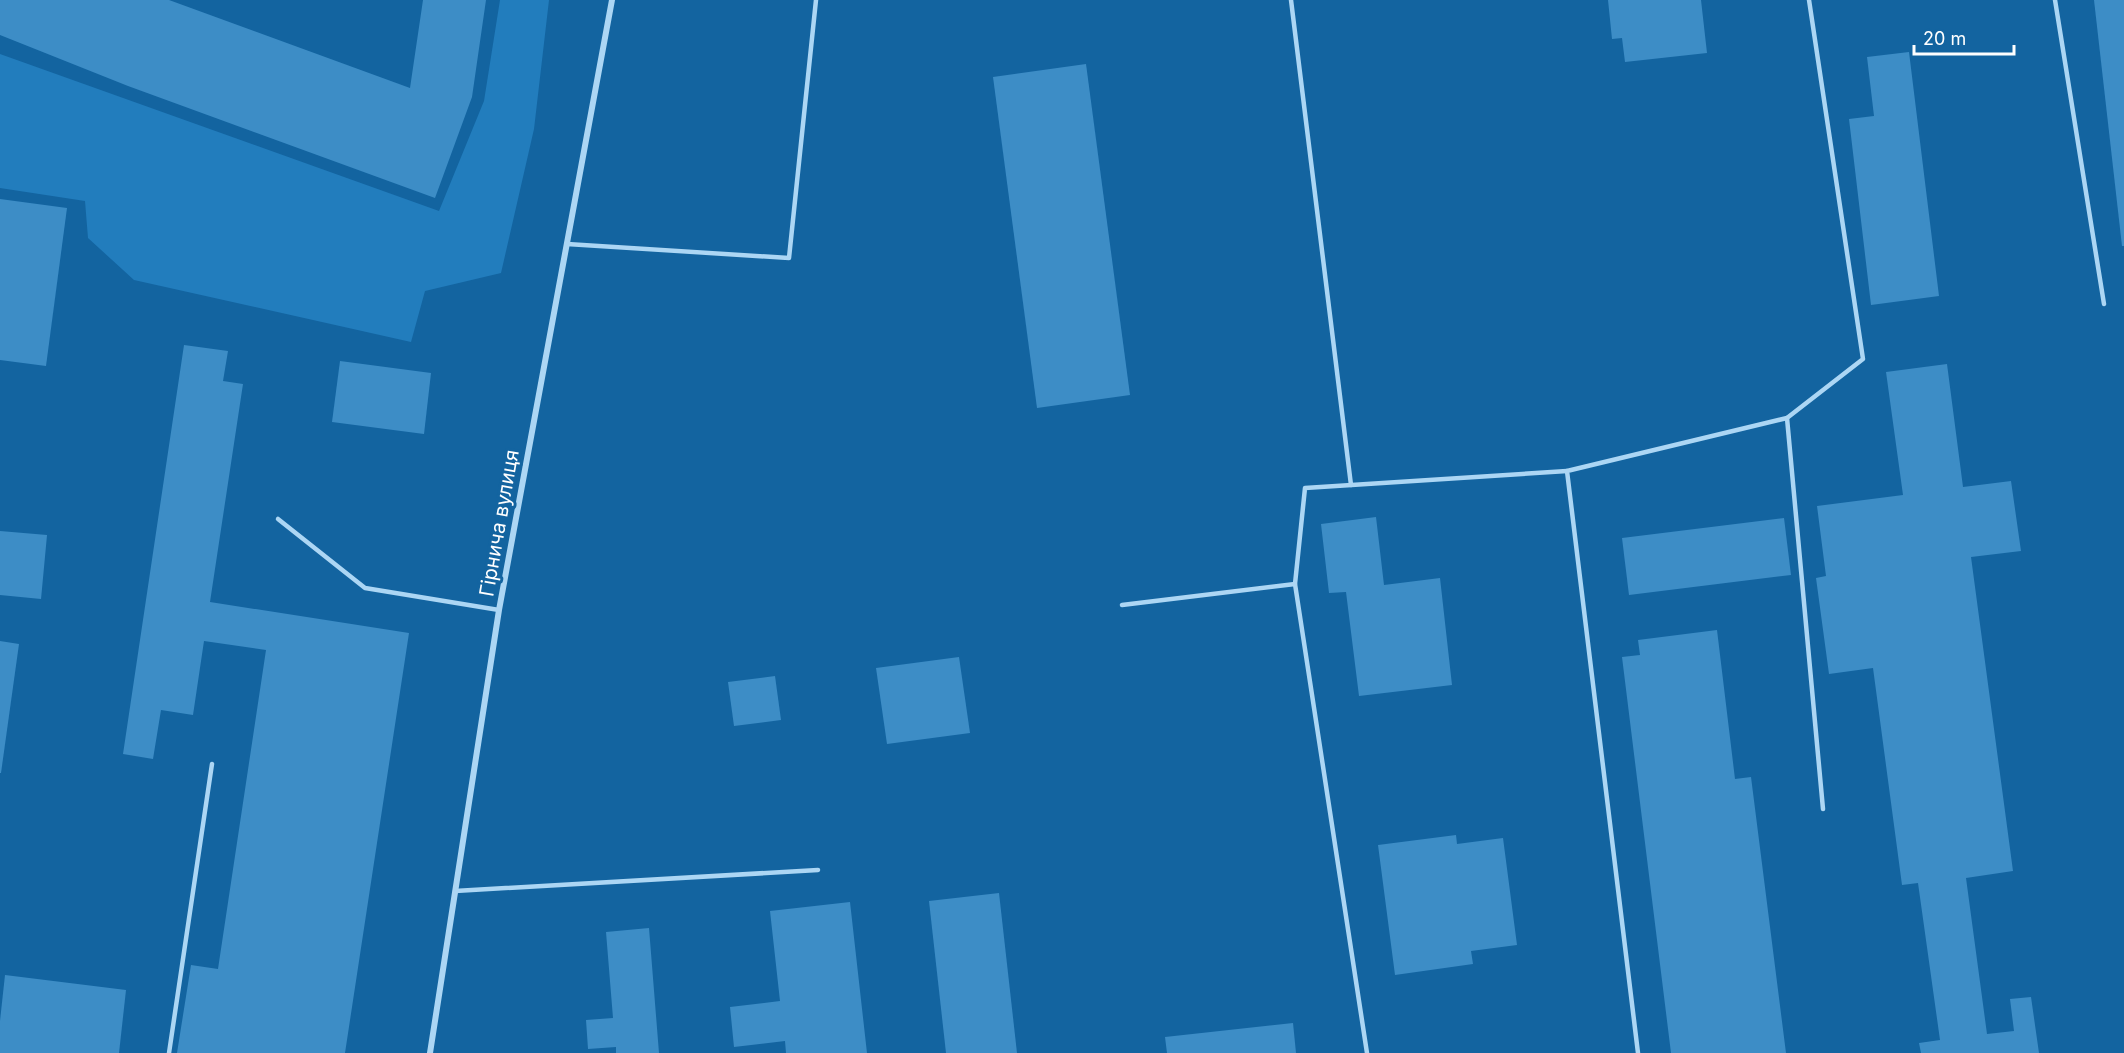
<svg xmlns="http://www.w3.org/2000/svg" width="2124" height="1053" font-family="Inter,sans-serif">
	<style>
		.green { fill: #227dbd }
		.building { fill: #3d8dc6 }
		.lines { fill: none; stroke-linecap: round; stroke-linejoin: round }
		.service { stroke: #acd6f4; stroke-width: 4.5 }
		.minor { stroke: #acd6f4; stroke-width: 6 }
		.labels { text-anchor: middle; stroke-width: 6; stroke-linejoin: round; paint-order: stroke }
		.street-label { font-size: 20px; fill: #fff; stroke: #1364a0 }
	</style>
	<rect width="100%" height="100%" fill="#1364a0"/>
	<polygon class="green" points="500,0 549,0 534,129 501,273 425,291 411,342 134,280 88,238 85,201 0,188 0,54 439,211 484,101"/>
	<g class="building">
		<polygon points="0,0 169,0 410,88 423,0 486,0 472,97 435,198 128,86 0,35"/>
		<polygon points="1608,0 1701,0 1707,53 1625,62 1622,38 1612,39"/>
		<polygon points="2094,0 2124,0 2124,246 2122,246"/>
		<polygon points="1909,52 1939,296 1871,305 1849,119 1874,116 1867,57"/>
		<polygon points="1086,64 1130,395 1037,408 993,77"/>
		<polygon points="0,199 67,208 46,366 0,360"/>
		<polygon points="184,345 228,351 223,381 243,384 210,602 409,633 345,1053 177,1053 191,965 218,969 266,650 204,641 193,715 161,710 153,759 123,754"/>
		<polygon points="340,361 431,373 424,434 332,422"/>
		<polygon points="1947,364 1963,487 2011,481 2021,551 1971,557 2013,871 1966,878 1987,1034 2014,1031 2010,999 2031,997 2039,1053 1921,1053 1919,1043 1940,1040 1918,883 1902,885 1873,668 1829,674 1816,578 1826,576 1817,506 1903,495 1886,372"/>
		<polygon points="1376,517 1384,585 1440,578 1452,685 1359,696 1346,592 1329,593 1321,524"/>
		<polygon points="1784,518 1791,575 1629,595 1622,538"/>
		<polygon points="0,531 47,535 41,599 0,595"/>
		<polygon points="1717,630 1735,779 1751,777 1786,1053 1671,1053 1622,657 1640,655 1638,640"/>
		<polygon points="0,641 19,644 1,773 0,773"/>
		<polygon points="959,657 970,733 887,744 876,668"/>
		<polygon points="775,676 781,720 734,726 728,682"/>
		<polygon points="1456,835 1457,844 1503,838 1517,945 1471,951 1473,964 1395,975 1378,845"/>
		<polygon points="999,893 1017,1053 946,1053 929,901"/>
		<polygon points="850,902 867,1053 786,1053 785,1041 734,1047 730,1007 780,1001 770,911"/>
		<polygon points="649,928 659,1053 616,1053 616,1047 588,1049 586,1020 613,1018 606,932"/>
		<polygon points="5,975 126,990 119,1053 0,1053 0,1021"/>
		<polygon points="1293,1023 1296,1053 1167,1053 1165,1037"/>
	</g>
	<g class="lines">
		<g class="service">
			<polyline points="1291,0 1351,485"/>
			<polyline points="1809,0 1863,359 1787,418 1823,809"/>
			<polyline points="2055,0 2104,304"/>
			<polyline points="567,244 789,258 816,0"/>
			<polyline points="278,519 365,588 499,610"/>
			<polyline points="1295,584 1367,1053"/>
			<polyline points="1122,605 1295,584 1305,488 1567,471"/>
			<polyline points="455,891 818,870"/>
			<polyline points="169,1053 212,764"/>
			<polyline points="1638,1053 1567,471 1787,418"/>
		</g>
		<polyline class="minor" points="430,1053 499,610 612,0"/>
	</g>
	<g class="labels">
		<g class="street-label">
			<text transform="translate(499 523) rotate(-80)" y="7">Гірнича вулиця</text>
		</g>
	</g>
	<path d="M1914 45v9h100v-9" fill="none" stroke="#ffffff" stroke-width="3"/>
	<text x="1923" y="45" font-size="18" fill="#ffffff" stroke="#1364a0" stroke-width="4.5" paint-order="stroke">20 m</text>
</svg>
